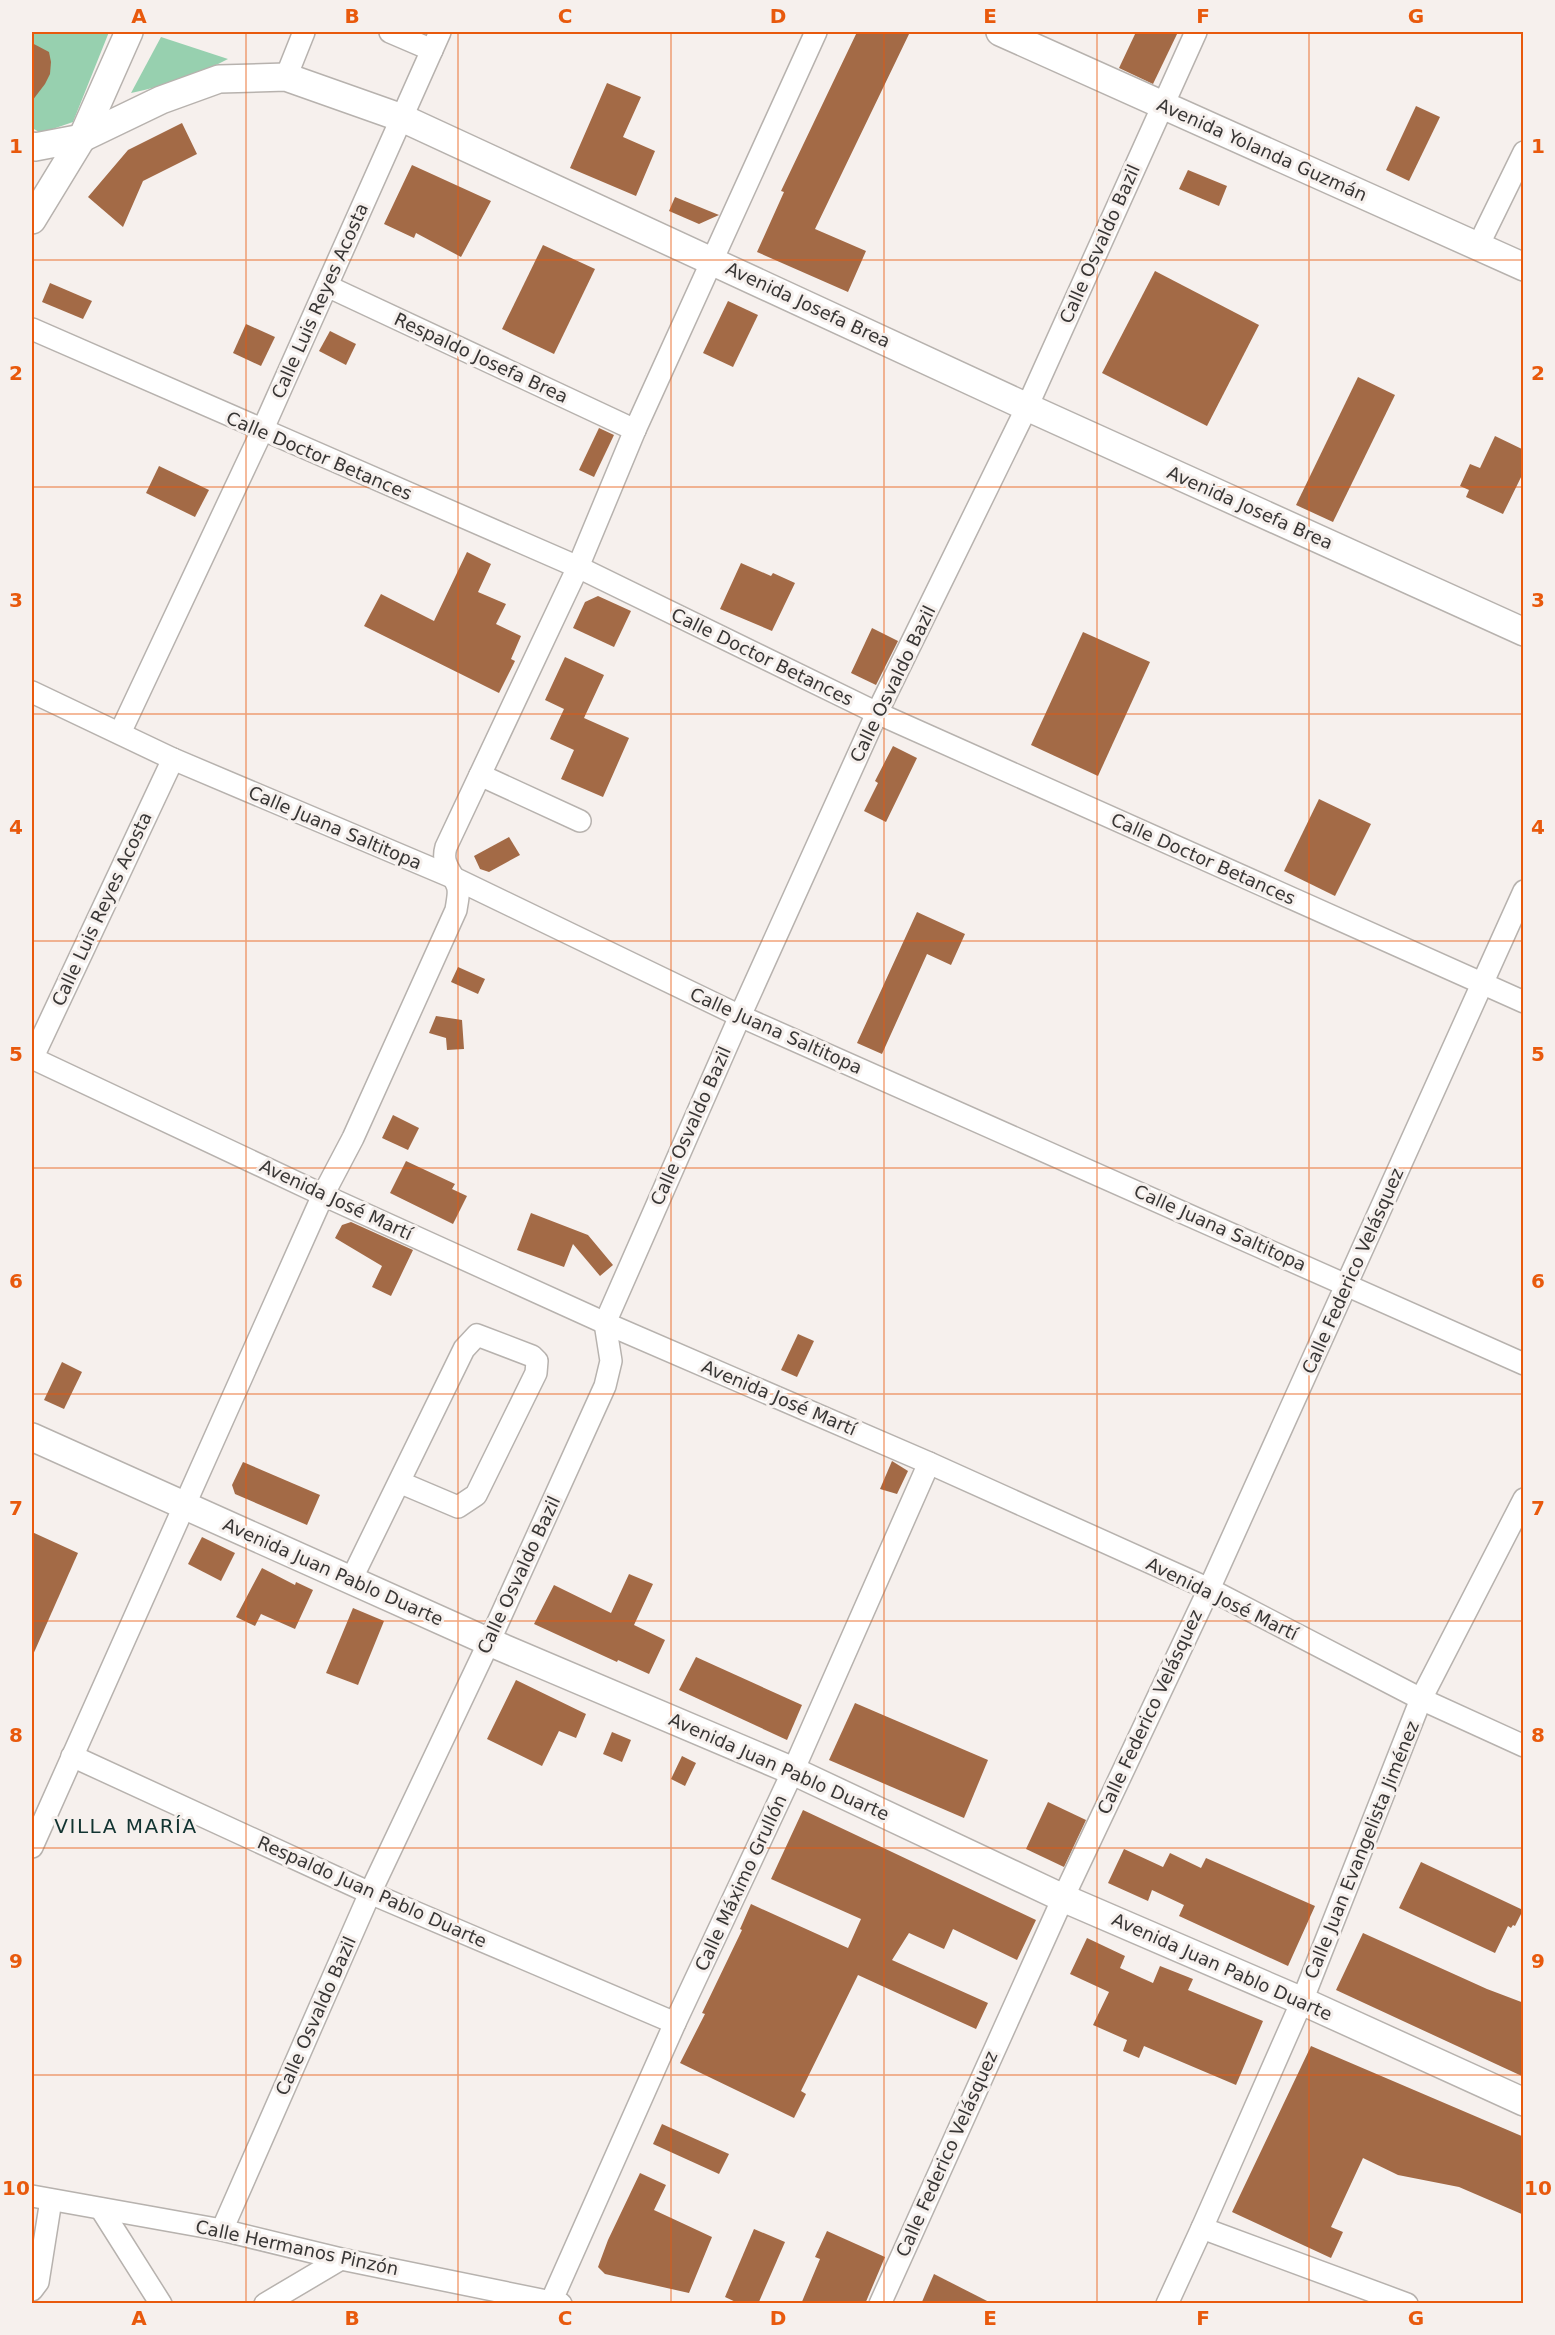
<svg xmlns="http://www.w3.org/2000/svg" width="1555" height="2335" font-family="'DejaVu Sans',sans-serif">
	<style>
		.green { fill: #97d0af }
		.building { fill: #a36a46 }
		.lines { fill: none; stroke-linecap: round; stroke-linejoin: round }
		.minor-casing { stroke: #b7b2ae; stroke-width: 24 }
		.major-casing { stroke: #b7b2ae; stroke-width: 30 }
		.minor { stroke: #fff; stroke-width: 21 }
		.major { stroke: #fff; stroke-width: 27 }
		.grid { fill: none; stroke: #e8590c; stroke-width: 1.5; stroke-opacity: 0.55 }
		.labels { text-anchor: middle; stroke-width: 6; stroke-linejoin: round; paint-order: stroke }
		.street-label { font-size: 18px; fill: #383635; stroke: #f6f0ed }
		.neighbourhood-label { font-size: 20px; letter-spacing: 1.5px; fill: #123431; stroke: #f6f0ed }
		.neatline { fill: none; stroke: #e8590c; stroke-width: 2 }
		.grid-label { font-size: 20px; text-anchor: middle; font-weight: bold; fill: #e8590c }
	</style>
	<rect width="100%" height="100%" fill="#f6f0ed"/>
	<g class="green">
		<polygon points="32,32 109,32 73,122 41,133 32,128"/>
		<path d="M 161,37 L 228,59 C 198,75 164,86 131,93 Z"/>
	</g>
	<g class="building">
		<polygon points="857,32 910,32 815,229 866,251 848,292 757,252 784,192 781,191"/>
		<polygon points="1136,32 1178,32 1153,84 1119,68"/>
		<polygon points="32,43 49,52 51,62 50,74 45,84 32,101"/>
		<polygon points="607,83 641,97 623,137 655,151 636,196 570,168"/>
		<polygon points="1416,106 1440,117 1409,181 1386,170"/>
		<polygon points="182,123 197,154 143,181 123,227 88,197 128,150"/>
		<polygon points="412,165 491,201 461,257 416,233 414,238 384,224"/>
		<polygon points="1188,170 1227,186 1219,206 1179,189"/>
		<polygon points="675,197 719,215 699,224 669,211"/>
		<polygon points="543,245 595,269 554,354 502,329"/>
		<polygon points="1155,271 1259,325 1207,426 1102,373"/>
		<polygon points="50,283 92,301 83,319 42,302"/>
		<polygon points="728,301 758,315 733,367 703,353"/>
		<polygon points="246,324 275,337 261,366 233,353"/>
		<polygon points="330,331 356,344 346,365 319,351"/>
		<polygon points="1358,377 1395,395 1333,522 1296,505"/>
		<polygon points="599,428 614,435 594,477 579,470"/>
		<polygon points="1495,436 1524,450 1524,471 1503,514 1466,497 1469,490 1460,486 1470,464 1480,468"/>
		<polygon points="159,466 209,490 195,517 146,493"/>
		<polygon points="467,552 491,564 478,592 506,604 496,624 521,636 511,659 515,661 499,693 364,626 381,594 434,621"/>
		<polygon points="741,563 771,576 773,573 795,583 772,631 720,609"/>
		<polygon points="598,596 631,611 614,647 573,628 585,602"/>
		<polygon points="872,628 898,641 876,685 851,673"/>
		<polygon points="1083,632 1150,662 1098,776 1031,745"/>
		<polygon points="565,657 604,675 584,718 629,738 603,797 561,779 574,750 550,739 564,709 545,700"/>
		<polygon points="893,746 917,758 886,822 864,811 878,783 875,781"/>
		<polygon points="1319,799 1371,824 1335,896 1284,871"/>
		<polygon points="509,837 520,855 489,872 480,869 474,856"/>
		<polygon points="917,912 965,934 951,965 927,954 882,1054 857,1043"/>
		<polygon points="458,967 485,979 478,994 451,982"/>
		<polygon points="436,1016 462,1020 464,1049 447,1050 446,1038 429,1033"/>
		<polygon points="393,1115 419,1128 408,1150 382,1138"/>
		<polygon points="406,1161 455,1184 452,1189 467,1196 453,1224 390,1193"/>
		<polygon points="531,1213 588,1235 613,1265 600,1276 573,1244 564,1267 517,1250"/>
		<polygon points="351,1222 413,1250 391,1296 372,1287 382,1266 335,1238 342,1225"/>
		<polygon points="798,1334 814,1341 797,1377 781,1370"/>
		<polygon points="62,1362 82,1372 64,1409 44,1400"/>
		<polygon points="892,1461 908,1471 897,1494 880,1489"/>
		<polygon points="243,1462 320,1495 307,1525 235,1494 232,1485"/>
		<polygon points="32,1532 78,1553 32,1657"/>
		<polygon points="202,1537 235,1553 221,1581 188,1564"/>
		<polygon points="262,1568 295,1585 296,1582 313,1590 295,1629 261,1614 255,1626 236,1617"/>
		<polygon points="629,1574 653,1584 634,1625 665,1640 649,1674 618,1660 617,1662 534,1624 554,1585 611,1613"/>
		<polygon points="353,1608 384,1621 358,1685 326,1673"/>
		<polygon points="696,1657 802,1705 787,1740 679,1690"/>
		<polygon points="516,1680 586,1714 576,1738 559,1731 542,1766 487,1739"/>
		<polygon points="855,1703 988,1760 964,1818 829,1760"/>
		<polygon points="612,1732 631,1740 622,1762 603,1754"/>
		<polygon points="682,1756 696,1763 685,1786 671,1779"/>
		<polygon points="1048,1802 1086,1820 1064,1867 1026,1849"/>
		<polygon points="803,1810 1036,1920 1017,1960 953,1929 944,1949 909,1933 892,1960 988,2003 976,2029 858,1975 801,2091 806,2094 794,2118 680,2063 705,2014 702,2013 742,1930 740,1929 751,1904 848,1948 861,1919 771,1879"/>
		<polygon points="1124,1849 1163,1867 1170,1853 1201,1868 1206,1858 1315,1906 1288,1966 1179,1916 1184,1905 1152,1890 1148,1901 1108,1883"/>
		<polygon points="1421,1862 1523,1910 1515,1926 1513,1925 1511,1928 1508,1926 1495,1953 1399,1908"/>
		<polygon points="1363,1933 1487,1989 1524,2003 1524,2077 1336,1990"/>
		<polygon points="1087,1938 1125,1956 1120,1968 1153,1983 1160,1966 1193,1979 1188,1990 1263,2021 1236,2085 1144,2046 1139,2058 1123,2051 1127,2040 1093,2025 1109,1992 1070,1974"/>
		<polygon points="1311,2046 1524,2137 1524,2215 1459,2187 1398,2175 1363,2158 1331,2227 1343,2232 1331,2258 1232,2212"/>
		<polygon points="662,2124 729,2154 719,2174 653,2144"/>
		<polygon points="640,2173 666,2185 654,2210 712,2237 689,2293 605,2274 598,2267 608,2240"/>
		<polygon points="754,2229 785,2242 758,2304 740,2304 725,2297"/>
		<polygon points="827,2231 885,2257 865,2304 801,2304 820,2259 815,2257"/>
		<polygon points="934,2274 993,2304 921,2304"/>
	</g>
	<g class="lines">
		<defs>
			<g id="minor">
				<polyline points="390,32 432,50"/>
				<polyline points="286,77 304,32"/>
				<polyline points="1478,246 1524,152"/>
				<polyline points="327,286 635,430"/>
				<polyline points="32,329 578,567 877,713 1524,1002"/>
				<polyline points="32,692 173,759 452,877 740,1016 1524,1364"/>
				<polyline points="120,733 262,431 440,32"/>
				<polyline points="480,775 580,821"/>
				<polyline points="32,1058 323,1195 605,1323 929,1463 1209,1589 1421,1699 1524,1746"/>
				<polyline points="32,1059 173,759"/>
				<polyline points="351,1580 464,1349 477,1335 532,1356 537,1361 536,1373 476,1495 458,1507 399,1482"/>
				<polyline points="72,1756 370,1893 675,2023"/>
				<path d="M 32,1847 L 323,1195 L 353,1138 L 456,910 C 457,902 460,892 457,885 C 451,870 441,864 446,847 L 578,567 L 635,430 L 816,32"/>
				<polyline points="32,2196 222,2230 341,2259 561,2304"/>
				<polyline points="101,2209 161,2304"/>
				<polyline points="1202,2228 1407,2304"/>
				<polyline points="222,2230 370,1893 489,1642 605,1386 611,1361 605,1323 740,1016 877,713 1027,407 1196,32"/>
				<polyline points="32,2290 38,2282 51,2200"/>
				<polyline points="551,2302 675,2023 793,1771 929,1463"/>
				<polyline points="265,2304 341,2259"/>
				<polyline points="880,2304 1063,1898 1209,1589 1524,891"/>
				<polyline points="1167,2304 1202,2228 1302,2001 1421,1699 1524,1499"/>
			</g>
			<g id="major">
				<polyline points="1000,32 1524,267"/>
				<polyline points="32,146 35,147 82,138 161,100 219,79 286,77 402,118 1027,407 1524,632"/>
				<polyline points="32,220 82,138 129,32"/>
				<polyline points="32,1437 489,1642 793,1771 1063,1898 1302,2001 1524,2102"/>
			</g>
		</defs>
		<use href="#minor" class="minor-casing"/>
		<use href="#major" class="major-casing"/>
		<use href="#minor" class="minor"/>
		<use href="#major" class="major"/>
	</g>
	<path class="grid" d="M 246,32 L 246,2304M 458,32 L 458,2304M 671,32 L 671,2304M 884,32 L 884,2304M 1097,32 L 1097,2304M 1309,32 L 1309,2304M 32,260 L 1524,260M 32,487 L 1524,487M 32,714 L 1524,714M 32,941 L 1524,941M 32,1168 L 1524,1168M 32,1394 L 1524,1394M 32,1621 L 1524,1621M 32,1848 L 1524,1848M 32,2075 L 1524,2075"/>
	<g class="labels">
		<g class="street-label">
			<text transform="translate(1262 150) rotate(24)" y="6">Avenida Yolanda Guzmán</text>
			<text transform="translate(1100 244) rotate(-66)" y="6">Calle Osvaldo Bazil</text>
			<text transform="translate(320 301) rotate(-66)" y="6">Calle Luis Reyes Acosta</text>
			<text transform="translate(808 305) rotate(25)" y="6">Avenida Josefa Brea</text>
			<text transform="translate(481 358) rotate(25)" y="6">Respaldo Josefa Brea</text>
			<text transform="translate(319 456) rotate(23)" y="6">Calle Doctor Betances</text>
			<text transform="translate(1250 508) rotate(24)" y="6">Avenida Josefa Brea</text>
			<text transform="translate(762 657) rotate(26)" y="6">Calle Doctor Betances</text>
			<text transform="translate(893 684) rotate(-64)" y="6">Calle Osvaldo Bazil</text>
			<text transform="translate(335 828) rotate(23)" y="6">Calle Juana Saltitopa</text>
			<text transform="translate(1203 859) rotate(24)" y="6">Calle Doctor Betances</text>
			<text transform="translate(102 909) rotate(-65)" y="6">Calle Luis Reyes Acosta</text>
			<text transform="translate(776 1031) rotate(24)" y="6">Calle Juana Saltitopa</text>
			<text transform="translate(691 1126) rotate(-66)" y="6">Calle Osvaldo Bazil</text>
			<text transform="translate(336 1200) rotate(25)" y="6">Avenida José Martí</text>
			<text transform="translate(1220 1228) rotate(24)" y="6">Calle Juana Saltitopa</text>
			<text transform="translate(1353 1271) rotate(-66)" y="6">Calle Federico Velásquez</text>
			<text transform="translate(779 1398) rotate(23)" y="6">Avenida José Martí</text>
			<text transform="translate(333 1572) rotate(24)" y="6">Avenida Juan Pablo Duarte</text>
			<text transform="translate(519 1575) rotate(-65)" y="6">Calle Osvaldo Bazil</text>
			<text transform="translate(1222 1599) rotate(26)" y="6">Avenida José Martí</text>
			<text transform="translate(1150 1712) rotate(-65)" y="6">Calle Federico Velásquez</text>
			<text transform="translate(779 1767) rotate(24)" y="6">Avenida Juan Pablo Duarte</text>
			<text transform="translate(1362 1850) rotate(-68)" y="6">Calle Juan Evangelista Jiménez</text>
			<text transform="translate(741 1883) rotate(-65)" y="6">Calle Máximo Grullón</text>
			<text transform="translate(372 1892) rotate(24)" y="6">Respaldo Juan Pablo Duarte</text>
			<text transform="translate(1222 1967) rotate(24)" y="6">Avenida Juan Pablo Duarte</text>
			<text transform="translate(316 2016) rotate(-66)" y="6">Calle Osvaldo Bazil</text>
			<text transform="translate(947 2154) rotate(-66)" y="6">Calle Federico Velásquez</text>
			<text transform="translate(297 2248) rotate(12)" y="6">Calle Hermanos Pinzón</text>
		</g>
		<g class="neighbourhood-label">
			<text x="126" y="1833">VILLA MARÍA</text>
		</g>
	</g>
	<rect width="1555" height="2335" fill="none" stroke="#f6f0ed" stroke-width="66"/>
	<rect x="33" y="33" width="1489" height="2269" class="neatline"/>
	<g class="grid-label">
		<text x="139" y="23">A</text>
		<text x="352" y="23">B</text>
		<text x="565" y="23">C</text>
		<text x="778" y="23">D</text>
		<text x="990" y="23">E</text>
		<text x="1203" y="23">F</text>
		<text x="1416" y="23">G</text>
		<text x="16" y="153">1</text>
		<text x="1538" y="153">1</text>
		<text x="16" y="380">2</text>
		<text x="1538" y="380">2</text>
		<text x="16" y="607">3</text>
		<text x="1538" y="607">3</text>
		<text x="16" y="834">4</text>
		<text x="1538" y="834">4</text>
		<text x="16" y="1061">5</text>
		<text x="1538" y="1061">5</text>
		<text x="16" y="1288">6</text>
		<text x="1538" y="1288">6</text>
		<text x="16" y="1515">7</text>
		<text x="1538" y="1515">7</text>
		<text x="16" y="1742">8</text>
		<text x="1538" y="1742">8</text>
		<text x="16" y="1968">9</text>
		<text x="1538" y="1968">9</text>
		<text x="16" y="2195">10</text>
		<text x="1538" y="2195">10</text>
		<text x="139" y="2325">A</text>
		<text x="352" y="2325">B</text>
		<text x="565" y="2325">C</text>
		<text x="778" y="2325">D</text>
		<text x="990" y="2325">E</text>
		<text x="1203" y="2325">F</text>
		<text x="1416" y="2325">G</text>
	</g>
</svg>
